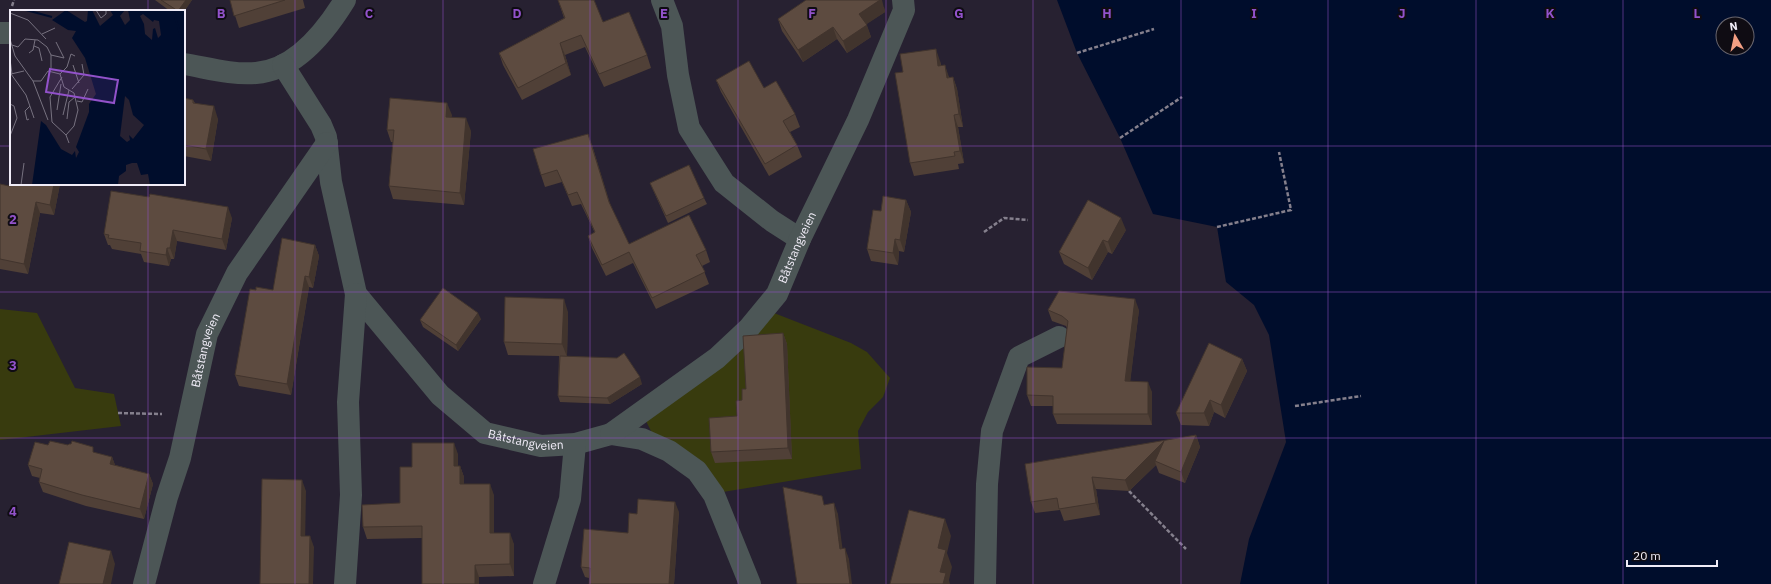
<svg xmlns="http://www.w3.org/2000/svg" width="1771" height="584" font-family="'IBM Plex Sans',sans-serif">
	<style>
		.green { fill: #383b0e }
		.water { fill: #000d2c; fill-rule: evenodd }
		.lines { fill: none; stroke-linecap: round; stroke-linejoin: round }
		.path { stroke: #85808d; stroke-width: 2.5; stroke-dasharray: 4 2; stroke-linecap: butt }
		.minor { stroke: #4c5656; stroke-width: 22 }
		.wall { fill: #504037 }
		.shaded-wall { fill: #41342d }
		.building { fill: #5d4b40; stroke: #41342d }
		.grid { fill: none; stroke: #9252ca; stroke-width: 1; stroke-opacity: 0.55 }
		.labels { text-anchor: middle; stroke-width: 4; stroke-linejoin: round; paint-order: stroke }
		.street-label { font-size: 12px; fill: #f0ecf7; stroke: #0f0c13 }
		.inset-river { fill: none; stroke: #000d2c; stroke-width: 2 }
		.inset-road { fill: none; stroke: #777280; stroke-width: 1 }
		.view { fill: #9252ca; fill-opacity: 0.15; stroke: #9252ca; stroke-width: 2 }
		.inset-edge { fill: none; stroke: #f0ecf7; stroke-width: 2 }
		.grid-label { font-size: 13px; text-anchor: middle; font-weight: bold; fill: #9252ca; stroke: #0f0c13; stroke-width: 4; stroke-linejoin: round; paint-order: stroke }
	</style>
	<rect width="100%" height="100%" fill="#272131"/>
	<g class="green">
		<polygon points="0,309 37,313 75,388 114,394 121,426 0,440"/>
		<polygon points="774,313 851,343 867,352 890,378 883,397 868,412 858,431 861,469 723,492 653,435 645,419"/>
	</g>
	<path class="water" d="M 1057,0 L 1771,0 L 1771,584 L 1240,584 L 1249,539 L 1286,442 L 1269,335 L 1254,305 L 1226,282 L 1217,227 L 1153,214 L 1120,138 L 1077,53 ZM 1723,24 L 1747,24 L 1747,48 L 1723,48 Z"/>
	<g class="lines">
		<g class="path">
			<polyline points="12,6 14,0"/>
			<polyline points="1077,53 1154,29"/>
			<polyline points="1120,138 1182,97"/>
			<polyline points="1217,227 1291,210 1279,152"/>
			<polyline points="984,232 1004,218 1028,220"/>
			<polyline points="1295,406 1361,396"/>
			<polyline points="118,413 162,414"/>
			<polyline points="1129,491 1186,549"/>
		</g>
		<g class="minor">
			<polyline points="662,0 672,26 678,75 689,128 724,183 772,221 800,239"/>
			<polyline points="0,33 11,33"/>
			<path d="M 184,64 C 208,68 232,75 256,73 C 295,70 326,31 345,0"/>
			<path id="s1" d="M 283,65 L 321,125 L 326,137 L 331,182 L 356,294 L 440,395 L 485,433 L 541,446 L 575,444 L 611,434 L 642,439 L 669,451 L 697,471 L 714,495 L 750,584"/>
			<path id="s2" d="M 611,434 L 717,358 L 749,328 L 777,294 L 800,239 L 858,120 L 904,10 L 903,0"/>
			<path id="s3" d="M 144,584 L 167,497 L 180,458 L 207,334 L 237,273 L 327,143"/>
			<polyline points="345,584 351,495 348,402 356,294"/>
			<polyline points="544,584 570,499 575,444"/>
			<polyline points="985,584 987,484 992,431 1019,357 1059,337"/>
		</g>
	</g>
	<g class="wall">
		<polygon points="155,0 192,0 184,11 170,11"/>
		<polygon points="230,0 303,0 305,8 239,28"/>
		<polygon points="558,0 603,22 647,55 651,68 604,87 585,47 565,55 571,75 522,100 503,65 499,53 564,18"/>
		<polygon points="884,7 885,12 866,24 871,37 847,53 837,39 803,62 782,31 778,19"/>
		<polygon points="940,61 941,65 949,77 953,77 957,89 963,127 958,127 964,163 958,164 959,169 914,176 910,163 903,72"/>
		<polygon points="716,80 764,88 795,114 800,127 790,132 797,145 802,157 769,176 721,92"/>
		<polygon points="184,98 193,100 195,103 218,119 211,161 184,156"/>
		<polygon points="452,115 451,117 471,131 464,205 393,199 389,186 393,142 391,142 387,130"/>
		<polygon points="592,145 610,206 629,244 706,250 710,262 702,266 709,284 656,309 633,263 606,276 592,248 588,236 595,233 581,204 572,206 562,182 545,187 541,175"/>
		<polygon points="650,183 704,198 707,204 668,223 653,190"/>
		<polygon points="0,184 9,186 60,184 54,215 40,213 28,274 0,269"/>
		<polygon points="906,200 911,212 904,252 899,251 898,265 871,261 867,249 881,211"/>
		<polygon points="232,218 226,250 177,241 174,259 171,259 169,266 144,262 141,254 112,249 110,245 108,245 104,234"/>
		<polygon points="1126,230 1112,254 1108,252 1092,280 1064,264 1059,252"/>
		<polygon points="315,245 319,256 313,288 309,287 291,395 239,386 235,375 256,290 273,290"/>
		<polygon points="1048,310 1139,310 1130,381 1152,392 1152,425 1057,424 1053,414 1053,406 1031,406 1027,395 1062,368 1067,328 1066,326 1052,321"/>
		<polygon points="568,312 567,356 642,384 610,404 560,402 558,396 559,356 508,355 504,342"/>
		<polygon points="481,319 458,351 423,327 420,320"/>
		<polygon points="783,333 787,344 792,459 715,463 711,452 737,416 746,389"/>
		<polygon points="1242,359 1247,371 1225,418 1214,412 1209,426 1181,425 1176,413"/>
		<polygon points="1196,435 1200,447 1185,483 1159,473 1156,465 1129,491 1096,489 1100,515 1064,521 1060,510 1035,513 1031,502"/>
		<polygon points="96,453 112,457 115,465 149,474 153,484 144,519 86,506 43,492 39,482 40,478 32,476 28,465"/>
		<polygon points="458,454 458,466 460,466 464,477 464,484 494,495 494,533 514,544 514,576 479,577 479,584 422,584 422,538 367,539 363,527 400,503 412,467"/>
		<polygon points="679,512 674,584 589,584 589,578 585,577 581,567 628,533 637,514"/>
	</g>
	<g class="shaded-wall">
		<polygon points="186,0 192,0 184,12 184,11 178,11"/>
		<polygon points="880,0 882,0 885,12 864,26 859,14"/>
		<polygon points="867,25 871,37 847,53 843,41"/>
		<polygon points="833,27 837,39 803,62 798,50"/>
		<polygon points="560,43 565,55 571,75 566,63"/>
		<polygon points="936,49 940,61 943,78 938,66"/>
		<polygon points="945,65 949,77 947,78"/>
		<polygon points="953,77 957,89 963,127 959,114"/>
		<polygon points="447,103 452,115 450,129 446,117"/>
		<polygon points="214,106 218,119 211,161 206,149"/>
		<polygon points="954,115 958,127 964,163 960,151"/>
		<polygon points="466,118 471,131 464,205 460,193"/>
		<polygon points="588,134 592,145 613,213 609,202"/>
		<polygon points="54,184 60,184 54,215 50,205"/>
		<polygon points="906,200 911,212 904,252 900,240"/>
		<polygon points="36,202 40,213 28,274 24,264"/>
		<polygon points="228,207 232,218 226,250 222,239"/>
		<polygon points="1121,218 1126,230 1112,254 1108,242"/>
		<polygon points="173,230 177,241 174,259 170,248"/>
		<polygon points="895,239 899,251 898,265 893,253"/>
		<polygon points="1103,240 1108,252 1092,280 1088,268"/>
		<polygon points="315,245 319,256 313,288 309,277"/>
		<polygon points="167,248 171,259 169,266 166,255"/>
		<polygon points="305,276 309,287 291,395 287,384"/>
		<polygon points="564,299 568,312 567,357 562,344"/>
		<polygon points="1135,299 1139,310 1129,392 1125,381"/>
		<polygon points="478,313 481,319 458,351 456,345"/>
		<polygon points="783,333 787,344 792,459 788,448"/>
		<polygon points="1242,359 1247,371 1225,418 1221,405"/>
		<polygon points="640,377 642,384 610,404 607,398"/>
		<polygon points="1148,382 1152,392 1152,425 1148,414"/>
		<polygon points="1210,400 1214,412 1209,426 1204,413"/>
		<polygon points="1196,435 1200,447 1185,483 1181,472"/>
		<polygon points="1164,441 1155,461 1156,465 1129,491 1125,480"/>
		<polygon points="454,443 458,454 458,477 454,466"/>
		<polygon points="112,457 116,468 110,464"/>
		<polygon points="460,466 464,477 464,495 460,484"/>
		<polygon points="149,474 153,484 144,519 140,509"/>
		<polygon points="1092,477 1096,489 1100,515 1096,503"/>
		<polygon points="302,480 306,491 305,546 301,536"/>
		<polygon points="490,484 494,495 494,545 490,533"/>
		<polygon points="675,502 679,512 674,584 669,584"/>
		<polygon points="834,503 838,514 844,560 840,549"/>
		<polygon points="945,519 951,536 947,553 952,567 949,580 950,584 943,584 940,572 938,548"/>
		<polygon points="510,533 514,544 514,576 510,564"/>
		<polygon points="310,536 314,547 313,584 309,584"/>
		<polygon points="845,548 849,559 852,584 850,584"/>
		<polygon points="111,551 115,564 111,584 103,584"/>
		<polygon points="475,565 479,577 479,584 475,584"/>
	</g>
	<g class="building">
		<polygon points="161,0 186,0 178,11"/>
		<polygon points="230,0 285,0 234,16"/>
		<polygon points="558,0 594,0 603,22 629,12 647,55 599,74 581,35 560,43 566,63 518,88 499,53 565,18"/>
		<polygon points="806,0 880,0 859,14 867,25 843,41 833,27 798,50 778,19"/>
		<polygon points="936,49 938,66 945,65 947,78 953,77 959,114 954,115 960,151 954,152 955,156 910,163 895,73 903,72 900,54"/>
		<polygon points="749,61 764,88 776,81 795,114 783,121 797,145 765,164 716,80"/>
		<polygon points="184,98 193,100 193,103 214,106 206,149 184,145"/>
		<polygon points="390,98 447,103 446,117 466,118 460,193 389,186 394,130 387,130"/>
		<polygon points="588,134 609,202 629,244 689,215 706,250 696,255 705,272 652,298 629,252 602,265 588,236 595,232 577,192 568,195 557,170 541,175 533,149"/>
		<polygon points="689,165 704,198 666,216 650,183"/>
		<polygon points="11,177 11,184 54,184 50,205 36,202 24,264 0,259 0,184 9,186"/>
		<polygon points="111,191 149,197 150,194 228,207 222,239 173,230 170,248 167,248 166,255 140,251 141,243 108,238 109,235 104,234"/>
		<polygon points="883,196 906,200 900,240 895,239 893,253 867,249 873,210 881,211"/>
		<polygon points="1088,200 1121,218 1108,242 1103,240 1088,268 1059,252"/>
		<polygon points="282,238 315,245 309,277 305,276 287,384 235,375 250,289 256,290 256,287 273,290"/>
		<polygon points="443,288 478,313 456,345 420,320"/>
		<polygon points="1059,291 1135,299 1125,381 1148,382 1148,414 1053,414 1053,396 1027,395 1027,367 1062,368 1068,321 1062,316 1048,310"/>
		<polygon points="505,297 564,299 562,344 504,342"/>
		<polygon points="783,333 788,448 711,452 709,418 737,416 736,401 742,400 742,389 746,389 743,336"/>
		<polygon points="1209,343 1242,359 1221,405 1210,400 1204,413 1176,413"/>
		<polygon points="624,353 640,377 607,398 558,396 560,356 617,358"/>
		<polygon points="1196,435 1181,472 1155,461 1164,441 1125,480 1092,477 1096,503 1059,509 1057,498 1031,502 1025,464"/>
		<polygon points="50,441 68,445 69,444 71,444 72,441 93,447 93,452 112,457 110,464 149,474 140,509 82,495 39,482 42,469 28,465 35,442 48,445"/>
		<polygon points="412,443 454,443 454,466 460,466 460,484 490,484 490,533 510,533 510,564 475,565 475,584 422,584 422,526 363,527 362,505 400,503 400,467 412,467"/>
		<polygon points="262,479 302,480 301,536 310,536 309,584 260,584"/>
		<polygon points="783,487 822,496 824,505 834,503 840,549 845,548 850,584 797,584"/>
		<polygon points="638,499 675,502 669,584 589,584 590,568 581,567 584,529 628,533 629,513 637,514"/>
		<polygon points="909,510 945,519 938,548 946,550 940,572 946,573 943,584 890,584"/>
		<polygon points="69,542 111,551 103,584 59,584"/>
	</g>
	<path class="grid" d="M 148,0 L 148,11M 295,0 L 295,584M 443,0 L 443,584M 590,0 L 590,584M 738,0 L 738,584M 886,0 L 886,584M 1033,0 L 1033,584M 1181,0 L 1181,584M 1328,0 L 1328,584M 1476,0 L 1476,584M 1623,0 L 1623,584M 0,146 L 11,146M 184,146 L 1771,146M 148,184 L 148,584M 0,292 L 1771,292M 0,438 L 1771,438"/>
	<g class="labels">
		<g class="street-label">
			<text dy="4" stroke="none"><textPath href="#s2" startOffset="269">Båtstangveien</textPath></text>
			<text dy="4" stroke="none"><textPath href="#s3" startOffset="242">Båtstangveien</textPath></text>
			<text dy="4" stroke="none"><textPath href="#s1" startOffset="476">Båtstangveien</textPath></text>
		</g>
	</g>
	<g transform="translate(10 10)">
		<rect width="175" height="175" fill="#272131"/>
		<path d="M 56,0 L 75,12 L 77,11 L 78,0 L 82,0 L 90,16 L 103,5 L 100,0 L 115,0 L 110,6 L 115,15 L 120,10 L 118,0 L 175,0 L 175,175 L 140,175 L 138,164 L 131,165 L 127,153 L 122,153 L 116,155 L 116,161 L 109,166 L 108,175 L 22,175 L 31,111 L 36,115 L 51,139 L 62,145 L 65,141 L 66,148 L 69,142 L 66,137 L 79,102 L 79,94 L 86,84 L 75,48 L 62,28 L 66,21 L 58,20 L 42,10 ZM 133,4 L 143,12 L 144,10 L 149,11 L 151,25 L 148,28 L 145,18 L 143,19 L 142,30 L 135,24 L 134,14 L 130,6 ZM 115,86 L 119,90 L 123,105 L 134,115 L 123,129 L 119,125 L 120,130 L 117,132 L 110,126 Z" fill="#000d2c" fill-rule="evenodd"/>
		<path class="inset-river" d="M 16,0 L 42,7M 163,0 L 175,40"/>
		<path class="inset-road" d="M 86,0 L 91,8 L 96,4 L 96,0M 0,3 L 18,10 L 36,29M 32,24 L 45,18M 0,29 L 5,46 L 23,71 L 38,110M 2,35 L 8,37 L 15,29 L 28,30 L 37,37 L 41,45 L 54,48 L 46,32M 24,36 L 29,38 L 32,51M 19,43 L 23,40 L 25,30M 41,45 L 41,58M 0,49 L 2,64M 63,55 L 69,73M 1,64 L 16,85 L 24,108M 1,64 L 14,61M 50,64 L 54,77 L 64,83 L 68,100 L 64,116 L 56,125M 50,64 L 57,57 L 61,44 L 65,46M 52,67 L 40,87 L 42,112 L 56,125 L 59,133M 23,71 L 31,71 L 38,61 L 50,64M 62,79 L 74,65 L 72,54M 67,91 L 72,92 L 78,79M 0,94 L 4,96 L 7,108 L 0,126M 47,100 L 51,74M 53,105 L 59,80M 19,109 L 17,110 L 15,101 L 20,96M 57,109 L 59,92 L 65,87M 11,175 L 14,153"/>
		<path class="view" d="M 40,59 L 108,70 L 104,93 L 36,82 Z"/>
		<rect width="175" height="175" class="inset-edge"/>
	</g>
	<g class="grid-label">
		<text x="221" y="18">B</text>
		<text x="369" y="18">C</text>
		<text x="517" y="18">D</text>
		<text x="664" y="18">E</text>
		<text x="812" y="18">F</text>
		<text x="959" y="18">G</text>
		<text x="1107" y="18">H</text>
		<text x="1254" y="18">I</text>
		<text x="1402" y="18">J</text>
		<text x="1550" y="18">K</text>
		<text x="1697" y="18">L</text>
		<text x="13" y="224">2</text>
		<text x="13" y="370">3</text>
		<text x="13" y="516">4</text>
	</g>
	<g transform="translate(1735 36) rotate(351)"><circle r="19" fill="#0f0c13" stroke="#69666e"/>
	<path d="M0-3L7 15L0 10L-7 15Z" fill="#f39f83"/>
	<text y="-6" font-size="11" font-weight="bold" text-anchor="middle" fill="#f0ecf7">N</text>
	</g>
	<path d="M1627 560v6h90v-6" fill="none" stroke="#f0ecf7" stroke-width="2"/>
	<text x="1633" y="560" font-size="12" fill="#f0ecf7" stroke="#0f0c13" stroke-width="3" paint-order="stroke">20 m</text>
</svg>
